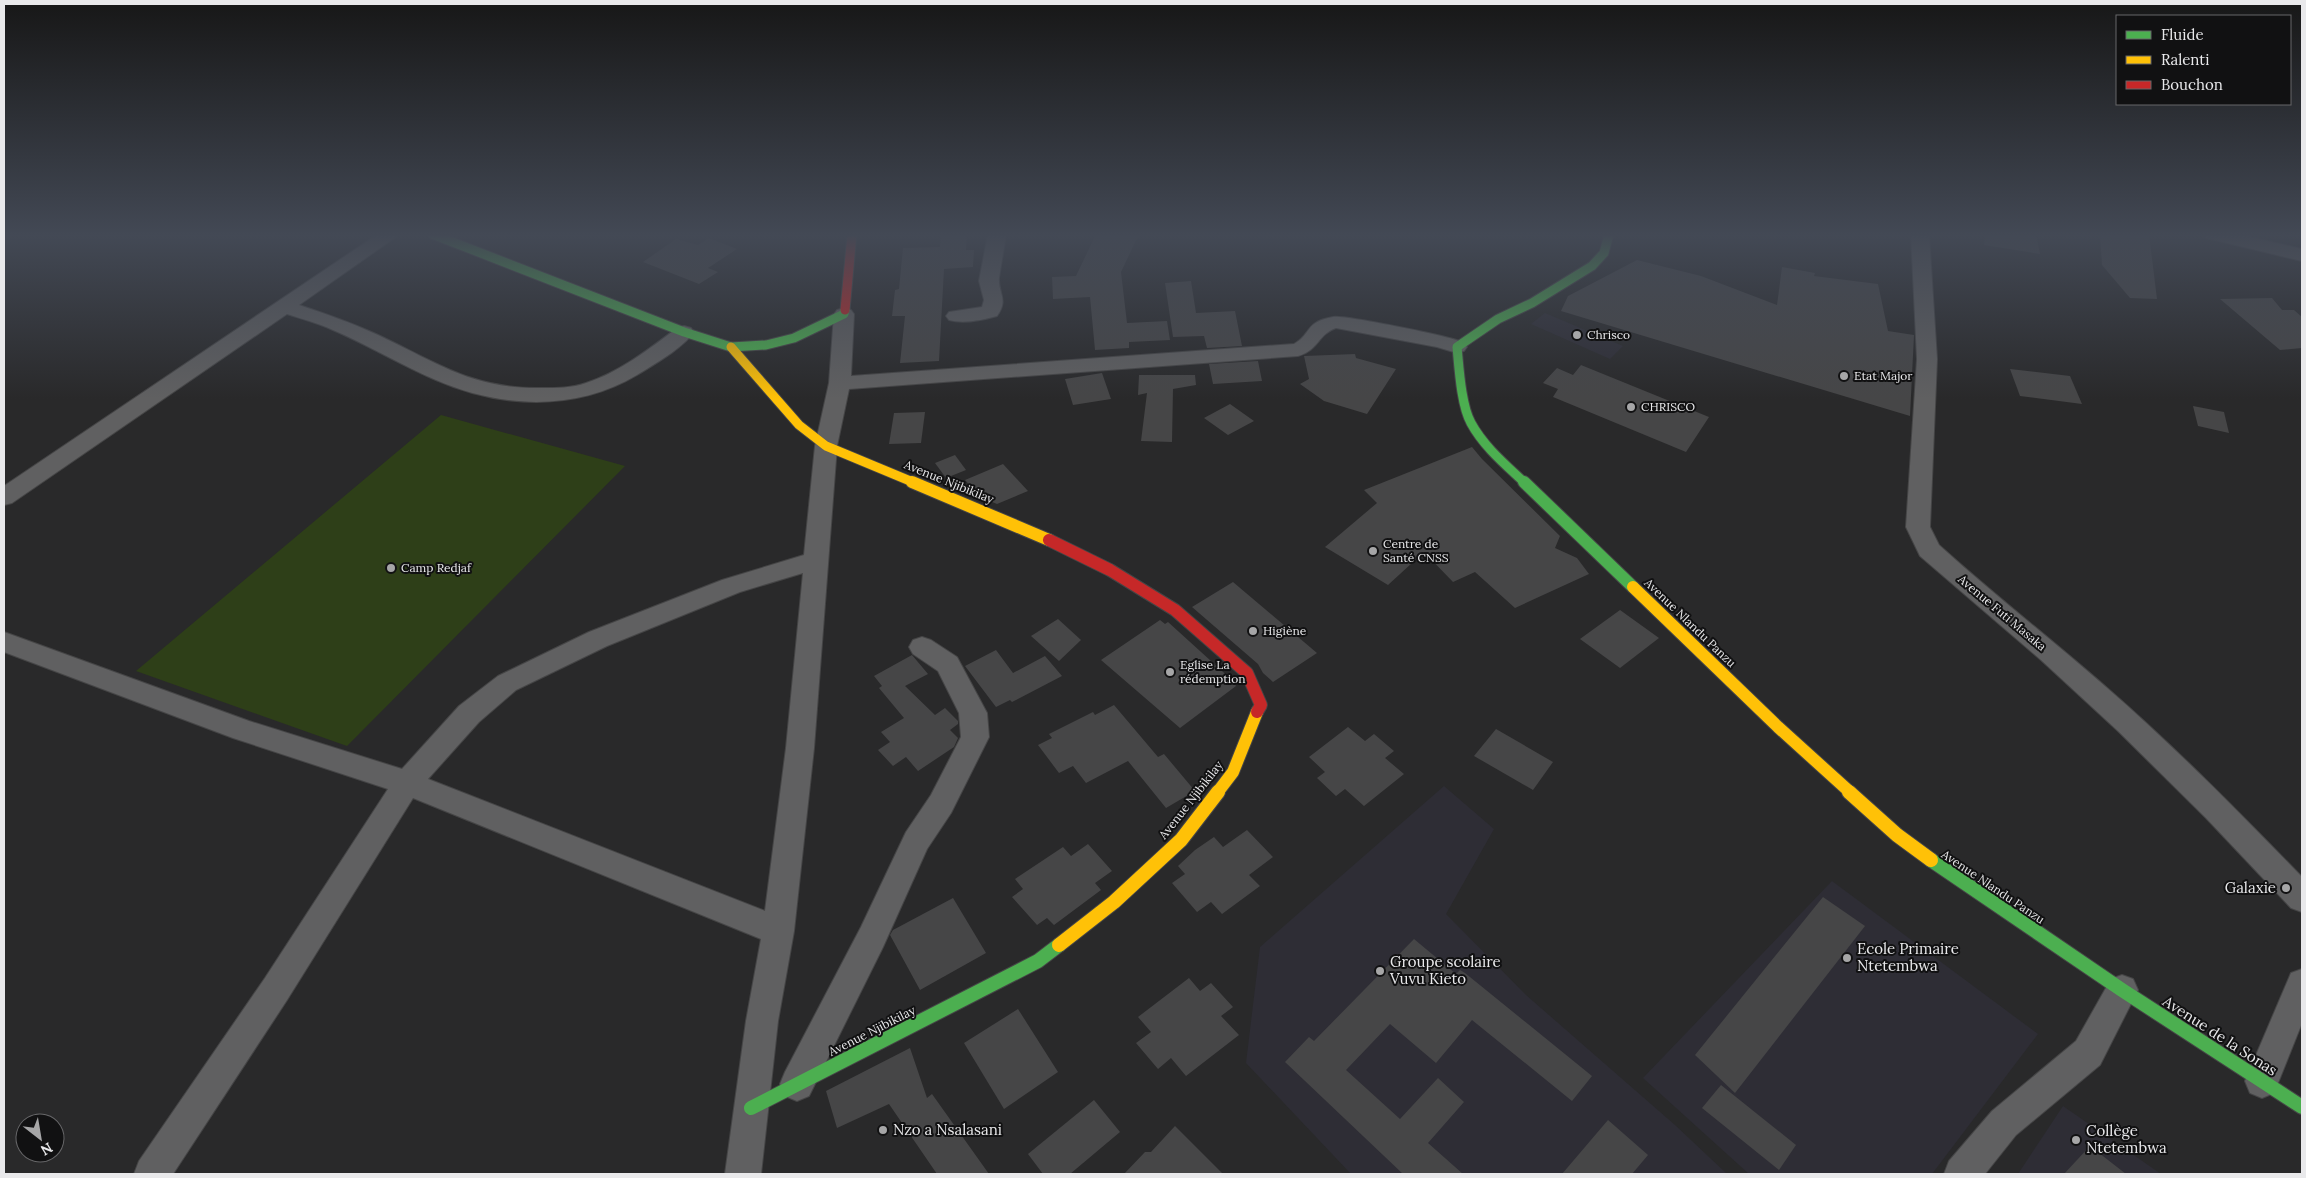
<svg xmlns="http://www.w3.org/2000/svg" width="2306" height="1178" font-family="Lora,serif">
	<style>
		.built { fill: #2e2d35 }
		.green { fill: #2e3f18 }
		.building { fill: #464647 }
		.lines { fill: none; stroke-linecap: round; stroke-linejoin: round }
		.street-casing { stroke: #454546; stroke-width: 2 }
		.fast-far2-casing { stroke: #454546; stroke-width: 11 }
		.fast-far1-casing { stroke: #454546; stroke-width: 14 }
		.fast-casing { stroke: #454546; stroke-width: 16 }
		.slow-far2-casing { stroke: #454546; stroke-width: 11 }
		.slow-far1-casing { stroke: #454546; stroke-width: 14 }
		.slow-casing { stroke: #454546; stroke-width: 16 }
		.jam-far1-casing { stroke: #454546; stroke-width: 11 }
		.jam-casing { stroke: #454546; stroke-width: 14 }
		.street { fill: #606061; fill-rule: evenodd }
		.fast-far2 { stroke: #4caf50; stroke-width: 9 }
		.fast-far1 { stroke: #4caf50; stroke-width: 12 }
		.fast { stroke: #4caf50; stroke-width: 14 }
		.slow-far2 { stroke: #ffc107; stroke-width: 9 }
		.slow-far1 { stroke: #ffc107; stroke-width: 12 }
		.slow { stroke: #ffc107; stroke-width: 14 }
		.jam-far1 { stroke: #c62828; stroke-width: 9 }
		.jam { stroke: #c62828; stroke-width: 12 }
		.poi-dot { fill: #a6a6a7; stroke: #111112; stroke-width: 2 }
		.labels { text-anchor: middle; stroke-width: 4; stroke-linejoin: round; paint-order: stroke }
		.poi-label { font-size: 12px; fill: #e9e9eb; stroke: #111112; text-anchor: start }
		.street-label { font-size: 12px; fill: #e9e9eb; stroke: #111112 }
		.near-poi-label { font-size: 15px; fill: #e9e9eb; stroke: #111112; text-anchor: start }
		.near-street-label { font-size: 15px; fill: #e9e9eb; stroke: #111112 }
	</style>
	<rect width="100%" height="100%" fill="#29292a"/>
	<g class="built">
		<polygon points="1545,313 1623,346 1610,359 1531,324"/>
		<polygon points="1444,786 1494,829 1446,914 1526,995 1675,1125 1727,1174 1351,1174 1246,1063 1260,947"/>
		<polygon points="1832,881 2038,1034 1932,1174 1749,1174 1643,1078"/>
		<polygon points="2063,1106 2161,1174 2018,1174"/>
	</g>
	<polygon class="green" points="441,415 625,466 347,746 136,671"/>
	<g class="building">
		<polygon points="941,234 967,234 966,250 974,250 973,267 944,269 939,361 900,363 905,316 892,316 895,290 899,289 903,248 940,247"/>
		<polygon points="1096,234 1139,234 1121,272 1127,323 1167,321 1170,340 1129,342 1129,348 1095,350 1090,297 1053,299 1052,277 1076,276"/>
		<polygon points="1985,234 2036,234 2040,254 1984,245"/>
		<polygon points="2100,234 2149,234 2157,299 2130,298 2102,265"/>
		<polygon points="709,238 737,249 708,268 718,272 699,284 643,262 676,239 698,245"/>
		<polygon points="1637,260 1701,276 1777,305 1782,267 1815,273 1814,276 1878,284 1888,331 1914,335 1910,416 1561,311 1568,296"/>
		<polygon points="1191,281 1196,313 1235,311 1242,346 1207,348 1204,336 1173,337 1165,283"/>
		<polygon points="2272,298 2282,310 2294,310 2302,317 2302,348 2280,350 2220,299"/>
		<polygon points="1355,354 1356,358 1396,369 1367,414 1324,401 1300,384 1309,379 1304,356"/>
		<polygon points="1258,361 1262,381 1213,384 1209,364"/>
		<polygon points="1581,365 1709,417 1686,452 1553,397 1558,389 1543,383 1557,368 1573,375"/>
		<polygon points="2010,369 2070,376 2082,404 2020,396"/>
		<polygon points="1102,373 1111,399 1073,405 1065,379"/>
		<polygon points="1139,375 1195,375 1196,385 1173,389 1172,442 1141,441 1147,393 1138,395"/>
		<polygon points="1230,404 1254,421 1228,435 1204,418"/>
		<polygon points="2193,406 2224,412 2229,433 2198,426"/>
		<polygon points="925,412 921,443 889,444 894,413"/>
		<polygon points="1472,447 1482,459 1560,536 1555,548 1577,558 1589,574 1515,608 1475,572 1453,582 1424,552 1388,585 1325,547 1377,503 1364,490"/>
		<polygon points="955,455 966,470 946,478 935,463"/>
		<polygon points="1003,464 1028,491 997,504 980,497 965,480"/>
		<polygon points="1233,582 1317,653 1273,682 1263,673 1258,664 1192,607"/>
		<polygon points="1620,610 1659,638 1620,668 1580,639"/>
		<polygon points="1058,619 1081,640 1059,661 1031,636"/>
		<polygon points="1160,620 1165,624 1168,622 1233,681 1236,686 1180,728 1101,660"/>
		<polygon points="996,650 1013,673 1045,656 1062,676 1012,702 1010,700 996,707 965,666"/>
		<polygon points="912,655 928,674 905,686 935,715 945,708 958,721 958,724 950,730 958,738 954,747 918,771 906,757 893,766 878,750 890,742 881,732 904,718 879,688 882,686 874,676"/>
		<polygon points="1114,705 1158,757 1164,754 1195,791 1166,808 1128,761 1086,783 1073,766 1059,773 1038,745 1052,738 1049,734 1093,712 1095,715"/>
		<polygon points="1348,727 1365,741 1374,734 1394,751 1385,758 1404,774 1364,806 1345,789 1336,796 1317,778 1325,772 1309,757"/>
		<polygon points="1496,729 1553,762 1533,790 1474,756"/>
		<polygon points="1247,830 1273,857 1249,875 1260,886 1222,914 1211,902 1197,912 1172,883 1185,874 1178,866 1195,850 1214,837 1223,847"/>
		<polygon points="1088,844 1112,871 1095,883 1101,890 1054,925 1047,918 1037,925 1012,897 1023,889 1015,879 1063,847 1071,856"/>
		<polygon points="1823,897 1865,926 1735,1093 1695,1055"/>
		<polygon points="953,898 986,953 920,990 890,935 893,930"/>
		<polygon points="1414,939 1456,974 1460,970 1465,973 1592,1076 1572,1101 1472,1020 1436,1063 1390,1024 1346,1070 1400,1119 1438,1078 1464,1102 1428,1143 1463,1174 1403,1174 1285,1062 1309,1037 1314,1041"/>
		<polygon points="1189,978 1200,991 1211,983 1233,1007 1221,1016 1239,1035 1186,1076 1171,1058 1158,1069 1136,1043 1151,1032 1138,1017"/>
		<polygon points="1018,1009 1058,1072 1004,1109 964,1043"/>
		<polygon points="910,1048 927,1098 932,1094 989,1174 937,1174 889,1104 837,1128 826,1091"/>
		<polygon points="1721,1085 1796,1145 1779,1170 1702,1108"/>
		<polygon points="1094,1100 1120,1132 1070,1174 1043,1174 1028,1154"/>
		<polygon points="1608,1120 1648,1155 1632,1174 1562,1174"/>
		<polygon points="1175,1126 1223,1174 1124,1174 1145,1152 1151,1152"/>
		<polygon points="2090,1146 2126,1174 2064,1174"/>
	</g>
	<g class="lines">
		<defs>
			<g id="street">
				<path d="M 378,234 L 400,234 L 299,305 C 326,314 352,323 378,335 C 438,363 472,389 541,388 C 556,388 572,388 586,383 C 620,372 649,349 677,328 L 684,326 L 691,328 L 694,332 C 683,348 653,365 637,375 C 575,412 500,408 436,380 C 401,365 368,345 333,330 C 318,323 302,319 287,314 L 12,503 L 4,505 L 4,486 Z"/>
				<path d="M 988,234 L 1006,234 C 1004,249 1001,264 999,278 C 998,294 1009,299 997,316 C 983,320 963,324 949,320 L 946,316 L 949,312 L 982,307 L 984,300 L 979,281 Z"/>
				<path d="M 1911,234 L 1929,234 L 1937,359 L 1930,527 L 1939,545 C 1993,594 2051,639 2106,687 C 2175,747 2239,812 2302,877 L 2302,912 L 2291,908 L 2206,818 L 2118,731 L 2041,660 L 1920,556 L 1906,527 L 1917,359 Z"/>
				<polygon points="2204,234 2238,234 2302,249 2302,261 2206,238"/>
				<path d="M 844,308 L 851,310 L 854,314 L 851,376 L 1294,344 C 1312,334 1304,322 1333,317 C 1344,315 1449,336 1462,342 C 1465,343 1465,344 1467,347 L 1464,351 L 1457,353 L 1437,347 L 1336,328 C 1318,334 1318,351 1298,356 L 849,389 L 837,446 L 814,748 L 794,931 L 778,1021 L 761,1174 L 725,1174 L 746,1021 L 761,939 L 413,798 L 287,1000 L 173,1174 L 134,1174 L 139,1161 L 265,978 L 388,789 L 233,738 L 4,652 L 4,632 L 249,721 L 402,769 L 459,706 L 498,676 L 589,632 L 722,580 L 804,555 L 815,446 L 829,383 L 834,314 L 837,310 ZM 803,573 L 786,748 L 765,911 L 428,779 L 479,722 L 516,690 L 607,646 L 740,592 Z"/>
				<polygon points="922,637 931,640 957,657 987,713 989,737 951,813 927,849 883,947 809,1096 797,1101 785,1096 780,1084 785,1072 861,927 906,832 931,795 961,737 959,713 938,671 913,654 909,647 913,640"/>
				<polygon points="2302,969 2302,1023 2274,1093 2262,1098 2250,1093 2245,1081 2291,973"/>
				<polygon points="2122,975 2133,979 2138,990 2100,1065 2016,1135 1985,1174 1944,1174 1949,1161 1992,1111 2076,1041 2111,979"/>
			</g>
			<g id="fast-far2">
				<polyline points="432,234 684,332 731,347 766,345 794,338 844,314 845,310"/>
				<path d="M 1525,483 C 1506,465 1484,447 1471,423 C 1461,405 1459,367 1457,347 L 1498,319 L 1532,303 L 1592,266 L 1604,253 L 1609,234"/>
			</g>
			<polyline id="fast-far1" points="1524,482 1633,587"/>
			<g id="fast">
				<polyline points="1931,860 2122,990 2302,1107"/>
				<polyline points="751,1108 1038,961 1059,945"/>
			</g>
			<polyline id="slow-far2" points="731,347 799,425 826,446 915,483"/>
			<g id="slow-far1">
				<polyline points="912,482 1049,540"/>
				<polyline points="1633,587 1778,727 1851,793"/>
				<polyline points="1217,793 1233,772 1257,712"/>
			</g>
			<g id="slow">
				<polyline points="1849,792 1897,835 1931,860"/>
				<polyline points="1059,945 1114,902 1181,840 1218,792"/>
			</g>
			<polyline id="jam-far1" points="845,310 852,234"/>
			<polyline id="jam" points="1049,540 1110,570 1175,610 1247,673 1261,705 1257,712"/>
		</defs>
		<use href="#street" class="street-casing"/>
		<use href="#fast-far2" class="fast-far2-casing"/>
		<use href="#fast-far1" class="fast-far1-casing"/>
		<use href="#fast" class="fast-casing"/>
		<use href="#slow-far2" class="slow-far2-casing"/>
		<use href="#slow-far1" class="slow-far1-casing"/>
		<use href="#slow" class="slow-casing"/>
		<use href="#jam-far1" class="jam-far1-casing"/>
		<use href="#jam" class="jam-casing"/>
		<use href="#street" class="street"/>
		<use href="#fast-far2" class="fast-far2"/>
		<use href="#fast-far1" class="fast-far1"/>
		<use href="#fast" class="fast"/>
		<use href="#slow-far2" class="slow-far2"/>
		<use href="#slow-far1" class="slow-far1"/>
		<use href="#slow" class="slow"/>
		<use href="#jam-far1" class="jam-far1"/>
		<use href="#jam" class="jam"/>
	</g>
	<linearGradient id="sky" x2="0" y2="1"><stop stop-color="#171717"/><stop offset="0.59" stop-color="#434955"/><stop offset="1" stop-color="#434955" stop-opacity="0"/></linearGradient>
	<rect width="2306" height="399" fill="url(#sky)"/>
	<g class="poi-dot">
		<circle cx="1577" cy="335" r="5"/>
		<circle cx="1844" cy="376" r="5"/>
		<circle cx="1631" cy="407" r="5"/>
		<circle cx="1373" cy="551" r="5"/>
		<circle cx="391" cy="568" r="5"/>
		<circle cx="1253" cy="631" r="5"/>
		<circle cx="1170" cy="672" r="5"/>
		<circle cx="2286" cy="888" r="5"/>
		<circle cx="1847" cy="958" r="5"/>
		<circle cx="1380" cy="971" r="5"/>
		<circle cx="883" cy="1130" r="5"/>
		<circle cx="2076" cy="1140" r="5"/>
	</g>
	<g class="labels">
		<g class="poi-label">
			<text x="1587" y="339">Chrisco</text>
			<text x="1854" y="380">Etat Major</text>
			<text x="1641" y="411">CHRISCO</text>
			<text x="1383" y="548">Centre de<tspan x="1383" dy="14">Santé CNSS</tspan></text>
			<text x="401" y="572">Camp Redjaf</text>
			<text x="1263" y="635">Higiène</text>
			<text x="1180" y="669">Eglise La<tspan x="1180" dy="14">rédemption</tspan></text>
		</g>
		<g class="street-label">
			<text transform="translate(949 482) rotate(22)" y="4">Avenue Njibikilay</text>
			<text transform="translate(2002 613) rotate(40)" y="4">Avenue Futi Masaka</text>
			<text transform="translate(1690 623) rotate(44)" y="4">Avenue Nlandu Panzu</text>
			<text transform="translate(1191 800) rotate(-52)" y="4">Avenue Njibikilay</text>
			<text transform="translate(1993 887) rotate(34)" y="4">Avenue Nlandu Panzu</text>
			<text transform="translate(872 1031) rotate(-27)" y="4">Avenue Njibikilay</text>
		</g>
		<g class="near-poi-label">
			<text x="2276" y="893" text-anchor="end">Galaxie</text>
			<text x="1857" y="954">Ecole Primaire<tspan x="1857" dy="17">Ntetembwa</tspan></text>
			<text x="1390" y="967">Groupe scolaire<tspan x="1390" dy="17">Vuvu Kieto</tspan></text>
			<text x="893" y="1135">Nzo a Nsalasani</text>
			<text x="2086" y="1136">Collège<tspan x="2086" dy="17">Ntetembwa</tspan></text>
		</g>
		<g class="near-street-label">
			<text transform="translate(2220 1036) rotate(33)" y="5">Avenue de la Sonas</text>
		</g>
	</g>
	<rect width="2306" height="1178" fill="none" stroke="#e9e9eb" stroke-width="10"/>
	<rect x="2116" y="15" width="175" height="90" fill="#111112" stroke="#676769"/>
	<rect x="2126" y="31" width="25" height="8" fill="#4caf50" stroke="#676769"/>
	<text x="2161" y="40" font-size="15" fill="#e9e9eb">Fluide</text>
	<rect x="2126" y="56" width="25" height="8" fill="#ffc107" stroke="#676769"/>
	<text x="2161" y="65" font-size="15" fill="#e9e9eb">Ralenti</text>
	<rect x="2126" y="81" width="25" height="8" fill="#c62828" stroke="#676769"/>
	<text x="2161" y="90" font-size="15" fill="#e9e9eb">Bouchon</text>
	<g transform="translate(40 1138) rotate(149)"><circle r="24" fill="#111112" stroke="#676769"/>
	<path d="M0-4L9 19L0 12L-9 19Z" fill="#a6a6a7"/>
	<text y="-8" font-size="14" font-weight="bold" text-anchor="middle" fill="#e9e9eb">N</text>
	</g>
</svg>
